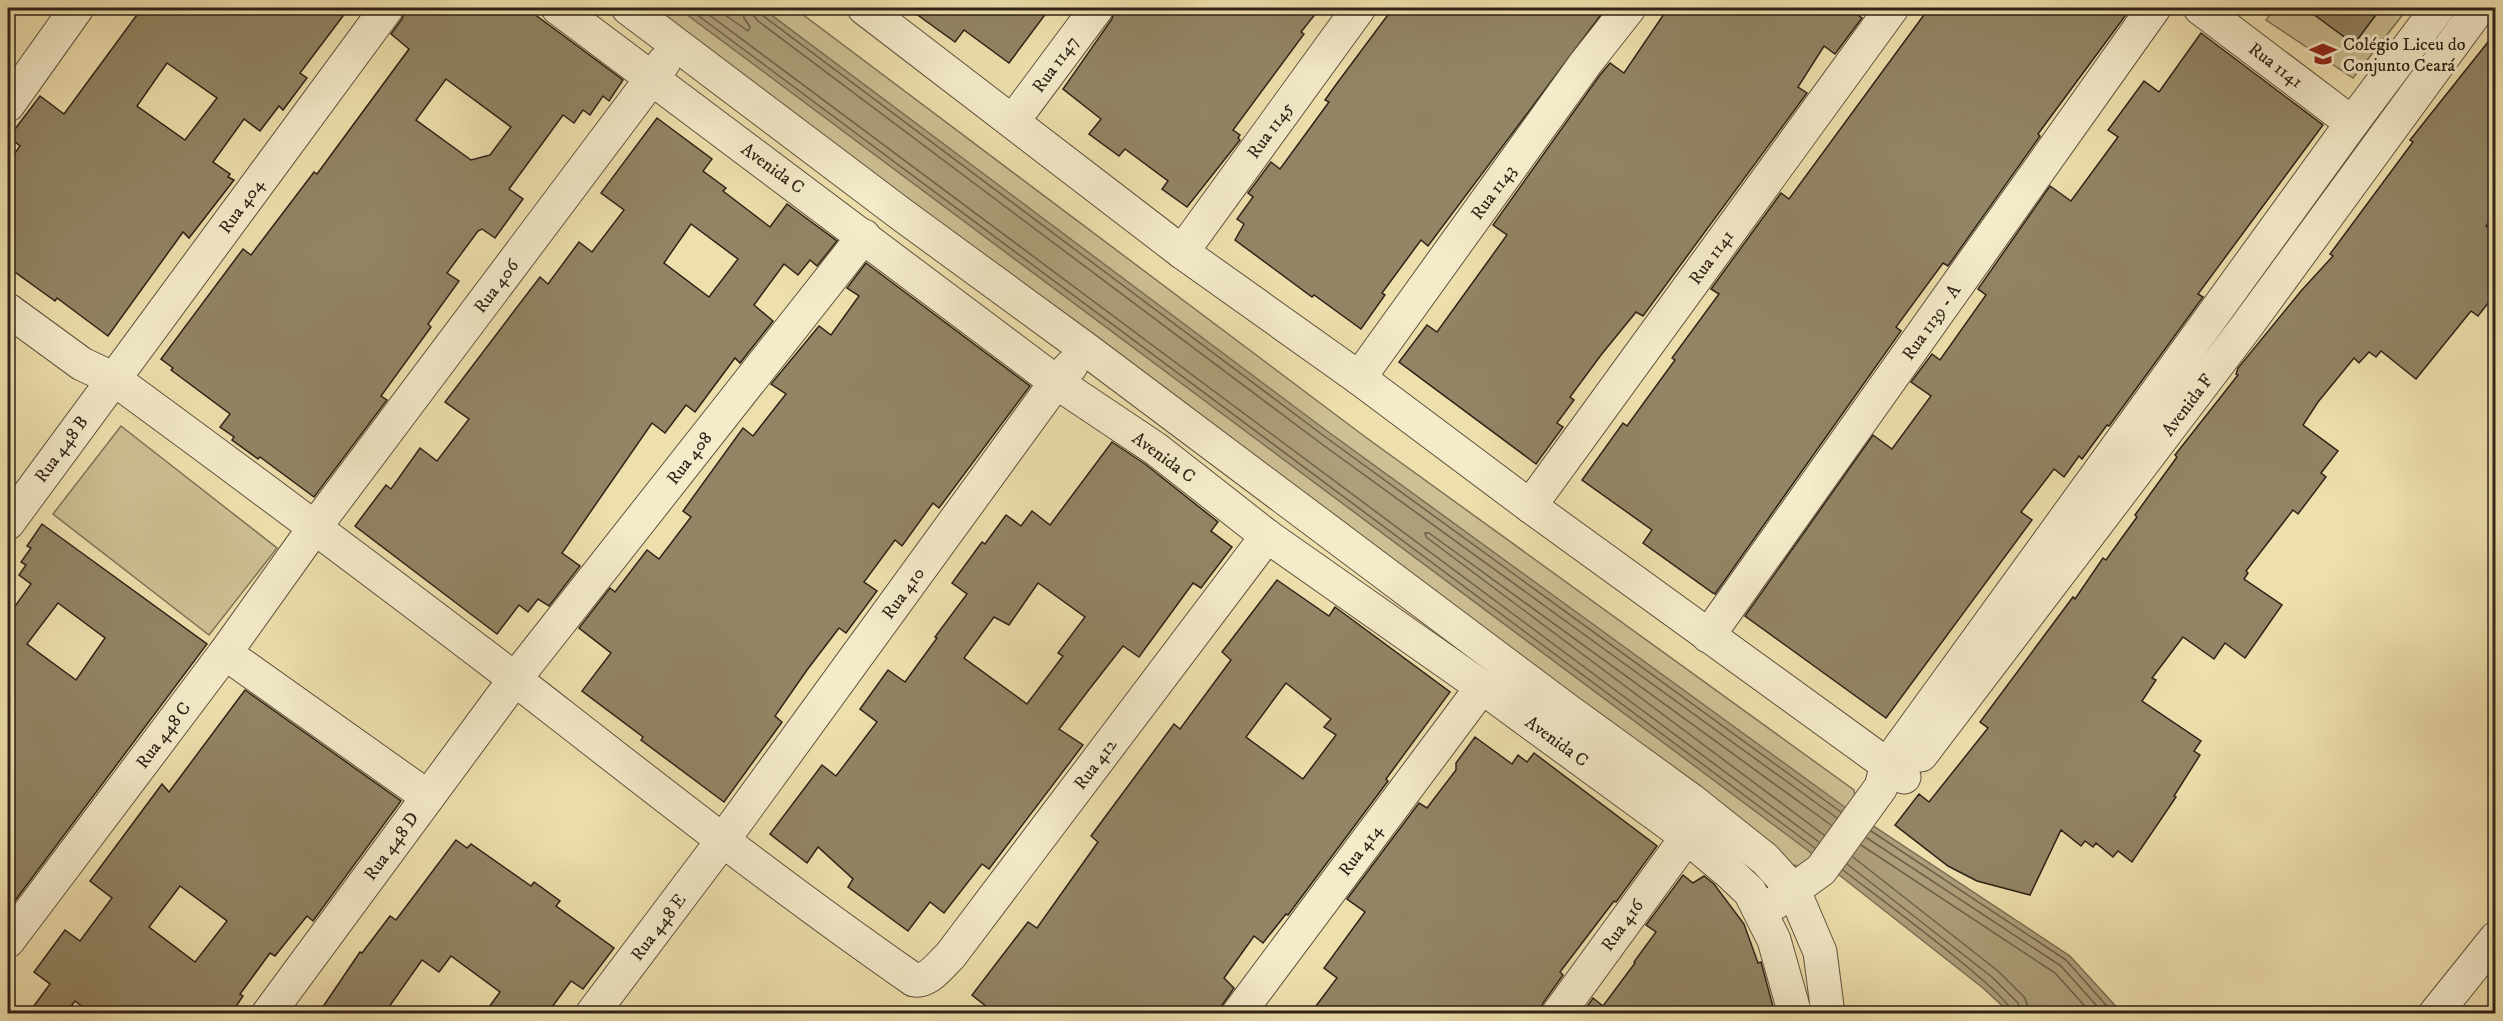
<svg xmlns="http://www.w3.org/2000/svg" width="2503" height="1021" font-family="'IM FELL DW Pica',serif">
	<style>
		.green { fill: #cdc094; stroke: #7e7156; stroke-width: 1.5 }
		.water { fill: #ad9f7a; stroke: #7a6d53; stroke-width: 1.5 }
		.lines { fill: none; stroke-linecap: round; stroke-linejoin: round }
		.shore { stroke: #6e6049; stroke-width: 1.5 }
		.building { fill: #928565; stroke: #2e2218; stroke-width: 1.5; fill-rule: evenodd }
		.minor-casing { stroke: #5e523d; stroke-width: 35 }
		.minor { stroke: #f4ebca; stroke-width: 33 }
		.labels { text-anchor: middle; stroke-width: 6; stroke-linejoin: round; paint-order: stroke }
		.poi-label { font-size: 18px; fill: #2e2218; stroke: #f4ebca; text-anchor: start }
		.street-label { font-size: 18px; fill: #2e2218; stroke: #f4ebca }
	</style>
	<rect width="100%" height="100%" fill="#eee0ad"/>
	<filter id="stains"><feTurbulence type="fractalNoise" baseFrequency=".00333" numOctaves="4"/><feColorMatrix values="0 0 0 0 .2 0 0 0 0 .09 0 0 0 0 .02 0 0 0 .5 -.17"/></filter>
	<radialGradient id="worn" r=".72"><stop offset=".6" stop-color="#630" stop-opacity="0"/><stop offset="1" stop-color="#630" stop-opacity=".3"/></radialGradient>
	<g class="green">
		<polygon points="643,8 794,8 1364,436 1854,790 1857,809 1814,869 1782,863"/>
		<polygon points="2275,8 2305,8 2354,44 2381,8 2408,8 2353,78 2266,20"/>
		<polygon points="121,426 277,548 209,635 53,514"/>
	</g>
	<polygon class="water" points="678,8 762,8 1327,431 1846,808 2070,956 2122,1013 2010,1013 1983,988 1806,849"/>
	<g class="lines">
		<g class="shore">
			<polyline points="688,8 1815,848"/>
			<polyline points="700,8 1819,842"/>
			<polyline points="715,8 748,31 750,27 744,18 743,8"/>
			<polyline points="752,8 753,15 758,21 1319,442 1837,818"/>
			<polyline points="759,8 762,15 1324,436 1841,812"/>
			<polyline points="1871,831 2066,960 2114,1014"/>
			<polyline points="1824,835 1426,537 1425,533 1429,533 1831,825"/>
			<polyline points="1867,838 2061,966 2104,1014"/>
			<polyline points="1861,845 2055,973 2092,1014"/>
			<polyline points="1853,857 1998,971 2025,998 2030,1014"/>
			<polyline points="1847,864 1992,977 2018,1003 2021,1014"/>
			<path d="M 1843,870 C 1868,890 2011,994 2013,1014"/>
		</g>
	</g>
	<g class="building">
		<path d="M 142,8 L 349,8 L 300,73 L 307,78 L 283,110 L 279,106 L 260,131 L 244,119 L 213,162 L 230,174 L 228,177 L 234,180 L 189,238 L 183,232 L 108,336 L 57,298 L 55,301 L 8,267 L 8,163 L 20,146 L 9,137 L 40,96 L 64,114 ZM 167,63 L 217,98 L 185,140 L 137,106 Z"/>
		<path d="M 405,8 L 526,8 L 623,80 L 609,101 L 603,96 L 590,115 L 583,110 L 574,123 L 563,115 L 509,189 L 523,199 L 495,238 L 482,229 L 478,231 L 447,273 L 459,281 L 428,324 L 431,327 L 381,396 L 387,400 L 314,497 L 260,457 L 258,459 L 232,440 L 234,437 L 220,427 L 230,414 L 171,370 L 173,368 L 161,359 L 243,249 L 251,255 L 314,172 L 317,174 L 409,49 L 391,34 L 402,19 ZM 446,79 L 511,127 L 490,155 L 471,160 L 416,120 Z"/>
		<polygon points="908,8 1050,8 1009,63 964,30 955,42"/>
		<polygon points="1115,8 1320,8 1301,32 1304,34 1233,130 1240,135 1238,138 1240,140 1187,207 1162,189 1168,181 1125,149 1119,156 1089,134 1101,119 1063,89 1112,19"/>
		<polygon points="1393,8 1606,8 1428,246 1421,240 1382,293 1385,295 1361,329 1314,295 1312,297 1235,240 1244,224 1237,219 1253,197 1248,193 1271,162 1280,169 1329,102 1325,100 1335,86"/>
		<polygon points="1668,8 1848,8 1862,18 1835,54 1824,46 1798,87 1807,93 1643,316 1636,312 1601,355 1570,397 1574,400 1557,423 1563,427 1536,464 1399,362 1427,325 1437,332 1507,235 1493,225 1600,75 1610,63 1624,73"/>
		<polygon points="1929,8 2131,8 2038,134 2040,136 1948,266 1943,263 1896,327 1901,331 1715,594 1713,593 1643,543 1652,530 1582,480 1623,423 1627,426 1675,360 1672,358 1719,294 1711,289 1781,193 1789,199"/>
		<polygon points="2305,8 2381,8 2354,44"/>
		<polygon points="2496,32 2496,213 2486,226 2496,233 2496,293 2478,316 2471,311 2416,379 2381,351 2376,357 2369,352 2359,363 2354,358 2318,402 2303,425 2338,451 2321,473 2326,477 2298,514 2293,510 2246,571 2248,573 2244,579 2282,605 2245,658 2225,643 2214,659 2183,637 2152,678 2156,680 2142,701 2201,741 2194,751 2200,755 2174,796 2176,797 2132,862 2118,851 2113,857 2096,843 2093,847 2085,841 2081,846 2061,830 2030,895 1977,881 1948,866 1895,825 1919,794 1929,802 1988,728 1980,722 2073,597 2075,599 2103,558 2106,560 2121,539 2137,517 2135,515 2177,457 2175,455 2238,375 2236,374 2238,368 2301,291 2333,256 2330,254 2413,142 2410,140"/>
		<polygon points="2201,33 2323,125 2198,294 2203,297 2109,426 2107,425 2082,459 2079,456 2064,477 2054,469 2021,512 2032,520 1886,718 1745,616 1873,435 1892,449 1931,396 1911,382 1932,354 1940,360 1986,295 1978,289 2050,186 2071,201 2118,137 2108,130 2144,81 2159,92"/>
		<path d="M 657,118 L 712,159 L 703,171 L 726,188 L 723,191 L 770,227 L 787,204 L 837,241 L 817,266 L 810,260 L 798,275 L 784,264 L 754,305 L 773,321 L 740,363 L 735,358 L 695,412 L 686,405 L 665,433 L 652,423 L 562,553 L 580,566 L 549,606 L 538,599 L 528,612 L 519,605 L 497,634 L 355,526 L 386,485 L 391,489 L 420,448 L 437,461 L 469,419 L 445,402 L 540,277 L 548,284 L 579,242 L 592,252 L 624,210 L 601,193 ZM 691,224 L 738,259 L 709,297 L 664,263 Z"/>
		<polygon points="866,263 1030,386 939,508 933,503 902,546 895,540 864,582 877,591 846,633 839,628 807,670 775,716 782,722 724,802 641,740 643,737 582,691 611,653 579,628 610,588 615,592 647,550 659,559 691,517 683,511 743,428 753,436 786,394 771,384 819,326 831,335 859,296 847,288"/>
		<path d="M 1112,442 L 1145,464 L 1218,522 L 1211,531 L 1232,547 L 1201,588 L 1193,583 L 1139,657 L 1123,646 L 1091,687 L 1059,729 L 1083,745 L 989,869 L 982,864 L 944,913 L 930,902 L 908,931 L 848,887 L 853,879 L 818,847 L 807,863 L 770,834 L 822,765 L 836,776 L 877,722 L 860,709 L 888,670 L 905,682 L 937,638 L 935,637 L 967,594 L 952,583 L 982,542 L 985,544 L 1006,515 L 1021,526 L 1032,511 L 1050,525 ZM 1038,583 L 1085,617 L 1058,653 L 1063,656 L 1027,704 L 964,658 L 994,617 L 1009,625 Z"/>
		<path d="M 42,524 L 207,644 L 8,910 L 8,616 L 31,584 L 19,575 L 26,565 L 21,562 L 31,548 L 27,546 ZM 58,603 L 105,638 L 76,680 L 27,644 Z"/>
		<path d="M 1277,580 L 1329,616 L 1335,607 L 1450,692 L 1386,779 L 1388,781 L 1288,915 L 1286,914 L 1263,943 L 1254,936 L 1224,978 L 1234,988 L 1216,1014 L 996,1014 L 972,995 L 1028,922 L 1037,928 L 1098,842 L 1091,836 L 1174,724 L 1180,729 L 1231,660 L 1222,652 ZM 1286,683 L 1331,719 L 1324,727 L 1336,735 L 1303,779 L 1246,737 Z"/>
		<path d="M 245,690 L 401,801 L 313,921 L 307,916 L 275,956 L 270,953 L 240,994 L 243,996 L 231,1014 L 92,1014 L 75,1001 L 65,1014 L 28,1014 L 50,984 L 34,972 L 65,930 L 80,941 L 112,898 L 90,881 L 162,784 L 169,792 ZM 180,886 L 227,921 L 195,962 L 149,927 Z"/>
		<polygon points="1475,737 1512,764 1518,755 1527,762 1534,753 1657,846 1616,902 1614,901 1560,972 1563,975 1543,1003 1540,1014 1310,1014 1337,978 1324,968 1365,912 1347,899 1419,803 1427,808 1456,770 1456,763"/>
		<polygon points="456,840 467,848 471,844 531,886 534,882 560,901 556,906 614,948 583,989 571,981 547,1014 484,1014 500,992 451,956 439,972 422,960 384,1014 318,1014 360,952 362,953 390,916 396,920"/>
		<polygon points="1683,875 1693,883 1704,876 1714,884 1744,924 1758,963 1761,962 1775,1014 1582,1014 1593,998 1603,1006 1635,963 1634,962 1656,932 1646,925"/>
	</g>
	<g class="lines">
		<defs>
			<g id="minor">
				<polyline points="558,8 1056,382 1156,449 1267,536 1482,687 1687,837 1730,873 1750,892 1774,940 1795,1014"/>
				<polyline points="628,8 901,214 1087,350 1567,710 1691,800 1765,859 1794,891 1820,952 1828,1014"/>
				<polyline points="864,8 1182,252 1359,378 1530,506 1904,777"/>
				<polyline points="2200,8 2352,123"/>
				<polyline points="8,105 77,8"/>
				<polyline points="1013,121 1097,8"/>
				<polyline points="1182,252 1359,8"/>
				<path d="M 8,310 L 82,364 L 114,379 C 249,478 383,578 516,680 C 647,782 777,885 914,980 C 929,982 940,965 950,956 L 1267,536"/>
				<polyline points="1359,378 1585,64 1629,8"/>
				<polyline points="1530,506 1892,8"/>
				<polyline points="8,523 387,8"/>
				<polyline points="1708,636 2154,8"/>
				<polyline points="225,653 428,797"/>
				<polyline points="1921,755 2246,327 2479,8"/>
				<polyline points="1775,903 1821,870 1881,787 1887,765 2352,123 2438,8"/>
				<polyline points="8,941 225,653 315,527 664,62"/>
				<polyline points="268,1014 515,679 864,236"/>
				<polyline points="592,1014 723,840 1056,382 1071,366"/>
				<polyline points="1238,1014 1482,687"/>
				<polyline points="1558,1014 1687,837"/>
				<polyline points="2435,1014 2496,938"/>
			</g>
		</defs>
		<use href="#minor" class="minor-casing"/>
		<use href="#minor" class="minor"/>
	</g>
	<defs>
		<symbol id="school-bare" viewBox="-9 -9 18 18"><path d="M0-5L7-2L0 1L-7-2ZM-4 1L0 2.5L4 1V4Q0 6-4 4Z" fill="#8f2418" stroke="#f4ebca" stroke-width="2.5" paint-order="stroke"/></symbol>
	</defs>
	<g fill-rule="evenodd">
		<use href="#school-bare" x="2304" y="35" width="38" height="38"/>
	</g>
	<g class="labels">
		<g class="poi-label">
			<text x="2343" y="50">Colégio Liceu do<tspan x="2343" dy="21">Conjunto Ceará</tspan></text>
		</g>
		<g class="street-label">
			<text transform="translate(1055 64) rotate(-54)" y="6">Rua 1147</text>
			<text transform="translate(2276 65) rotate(37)" y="6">Rua 1141</text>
			<text transform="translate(1270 130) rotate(-54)" y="6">Rua 1145</text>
			<text transform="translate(773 168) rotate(36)" y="6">Avenida C</text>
			<text transform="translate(1493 192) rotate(-54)" y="6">Rua 1143</text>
			<text transform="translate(241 206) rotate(-54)" y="6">Rua 404</text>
			<text transform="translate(1711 257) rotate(-54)" y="6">Rua 1141</text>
			<text transform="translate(496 286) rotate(-53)" y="6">Rua 406</text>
			<text transform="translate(1931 322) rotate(-55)" y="6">Rua 1139 - A</text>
			<text transform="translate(2187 405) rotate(-53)" y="6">Avenida F</text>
			<text transform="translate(61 449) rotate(-54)" y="6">Rua 448 B</text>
			<text transform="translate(1164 457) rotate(36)" y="6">Avenida C</text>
			<text transform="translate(689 458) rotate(-52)" y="6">Rua 408</text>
			<text transform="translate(903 593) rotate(-54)" y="6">Rua 410</text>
			<text transform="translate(163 735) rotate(-53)" y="6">Rua 448 C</text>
			<text transform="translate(1557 741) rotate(36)" y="6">Avenida C</text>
			<text transform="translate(1095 764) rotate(-53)" y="6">Rua 412</text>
			<text transform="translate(391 846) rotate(-54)" y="6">Rua 448 D</text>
			<text transform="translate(1360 850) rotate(-53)" y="6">Rua 414</text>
			<text transform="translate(1622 925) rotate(-54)" y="6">Rua 416</text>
			<text transform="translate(658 927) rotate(-53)" y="6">Rua 448 E</text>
		</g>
	</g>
	<rect width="2503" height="1021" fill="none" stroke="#eee0ad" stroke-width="30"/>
	<rect x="9" y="9" width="2485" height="1003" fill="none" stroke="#2e2218" stroke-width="3"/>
	<rect x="15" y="15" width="2473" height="991" fill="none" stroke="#2e2218" stroke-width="1.5"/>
	<rect width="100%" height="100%" filter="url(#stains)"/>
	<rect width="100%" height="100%" fill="url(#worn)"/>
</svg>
